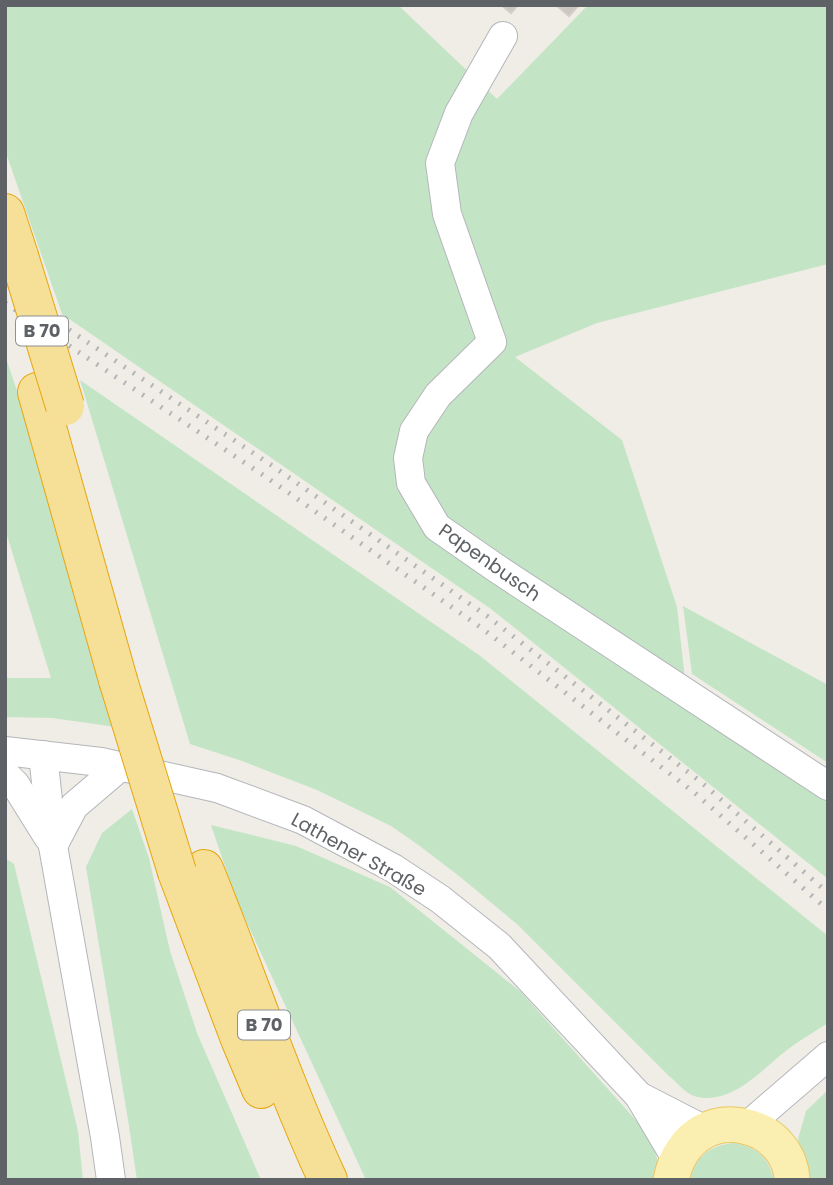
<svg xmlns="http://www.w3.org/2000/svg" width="833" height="1185" font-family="Poppins,sans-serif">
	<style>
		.green { fill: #c4e5c5 }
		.building { fill: #cbc8c2; stroke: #d3cfc5; stroke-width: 2 }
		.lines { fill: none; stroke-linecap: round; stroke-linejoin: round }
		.minor-casing { stroke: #b3b6ba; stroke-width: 30 }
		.major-casing { stroke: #e9c665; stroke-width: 37 }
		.highway-casing { stroke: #e6a60f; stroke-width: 40 }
		.minor { stroke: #fff; stroke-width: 28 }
		.major { stroke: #faefb0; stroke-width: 35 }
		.highway { stroke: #f6df96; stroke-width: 38 }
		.rail { stroke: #b4b5b5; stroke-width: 5; stroke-dasharray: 2 9; stroke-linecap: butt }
		.highway-bridge-casing { stroke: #e6a60f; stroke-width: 40; stroke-linecap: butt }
		.highway-bridge { stroke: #f6df96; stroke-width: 38 }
		.labels { text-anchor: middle; stroke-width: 6; stroke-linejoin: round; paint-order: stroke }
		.shield { fill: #fff; stroke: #8e9093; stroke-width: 2 }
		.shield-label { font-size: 18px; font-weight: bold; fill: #5e6165 }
		.street-label { font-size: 19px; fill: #5e6165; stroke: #fff }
	</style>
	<rect width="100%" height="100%" fill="#efede6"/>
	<g class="green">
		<polygon points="5,5 398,5 497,99 588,5 828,5 828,264 597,323 515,357 622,440 677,607 688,707 828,801 828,879 491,609 62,314 5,150"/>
		<polygon points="5,355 47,481 116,727 52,718 5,717 5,678 51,678 5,529"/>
		<path d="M 80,380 L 479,655 L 828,936 L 828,1023 C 814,1032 800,1040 787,1050 C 761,1070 731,1107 694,1096 C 685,1093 677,1082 669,1076 L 518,925 L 459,876 L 417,844 L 391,826 L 317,790 L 242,761 L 190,744 Z"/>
		<polygon points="683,606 828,685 828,763 692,674"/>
		<polygon points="132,809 149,858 170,951 197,1033 261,1180 137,1180 129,1126 86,867 102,833"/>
		<polygon points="211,825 296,846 390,887 521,992 651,1137 658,1162 656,1180 366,1180 236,899"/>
		<polygon points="5,858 14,864 78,1131 83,1180 5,1180"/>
		<polygon points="828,1090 828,1180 808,1180 798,1139 806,1111"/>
		<path d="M 734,1143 C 757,1147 768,1157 774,1180 L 690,1180 C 695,1156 711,1145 734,1143 Z"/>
	</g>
	<g class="building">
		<polygon points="501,5 518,5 511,13"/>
		<polygon points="556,5 579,5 569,16"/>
	</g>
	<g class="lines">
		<defs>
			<g id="minor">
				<polyline points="503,36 459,113 440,163 447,214 492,342 438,395 414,431 408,458 411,483 437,527 496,568 828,786"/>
				<polyline points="5,751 101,762 217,788 303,820 393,868 440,899 499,946 639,1096 677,1160"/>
				<polyline points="43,755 53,846 105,1137 111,1180"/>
				<polyline points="5,774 15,784 48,837"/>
				<polyline points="53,846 74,806 121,766"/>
				<polyline points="639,1096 705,1130"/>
				<polyline points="747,1126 828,1056"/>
			</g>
			<path id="major" d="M 671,1180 C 680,1135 718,1112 761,1132 C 773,1138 781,1147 787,1159 C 790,1166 792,1172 792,1180"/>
			<g id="highway">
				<polyline points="5,213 19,256"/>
				<polyline points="37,392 118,680"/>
				<path d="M 204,869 C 246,972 281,1079 328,1180"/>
				<polyline points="177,872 240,1039 261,1089"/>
			</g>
		</defs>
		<use href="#minor" class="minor-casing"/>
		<use href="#major" class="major-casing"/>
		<use href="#highway" class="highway-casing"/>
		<use href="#minor" class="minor"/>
		<use href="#major" class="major"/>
		<use href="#highway" class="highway"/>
		<g class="rail">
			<polyline points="5,287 274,467 487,616 701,782 828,893"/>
			<polyline points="5,303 266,477 483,629 696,794 828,910"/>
		</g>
		<defs>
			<g id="highway-bridge">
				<polyline points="19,256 65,406"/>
				<polyline points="118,680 177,872"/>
			</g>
		</defs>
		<use href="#highway-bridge" class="highway-bridge-casing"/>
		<use href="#highway-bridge" class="highway-bridge"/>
	</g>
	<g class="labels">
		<g class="shield">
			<rect x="16" y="316.5" width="52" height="29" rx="5"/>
			<rect x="238" y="1010.5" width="52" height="29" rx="5"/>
		</g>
		<g class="shield-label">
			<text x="42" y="337">B 70</text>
			<text x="264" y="1031">B 70</text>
		</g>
		<g class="street-label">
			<text transform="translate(490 562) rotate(35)" y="7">Papenbusch</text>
			<text transform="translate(359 854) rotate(29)" y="7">Lathener Straße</text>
		</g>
	</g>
	<rect width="833" height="1185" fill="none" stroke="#5e6165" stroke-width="14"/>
</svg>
